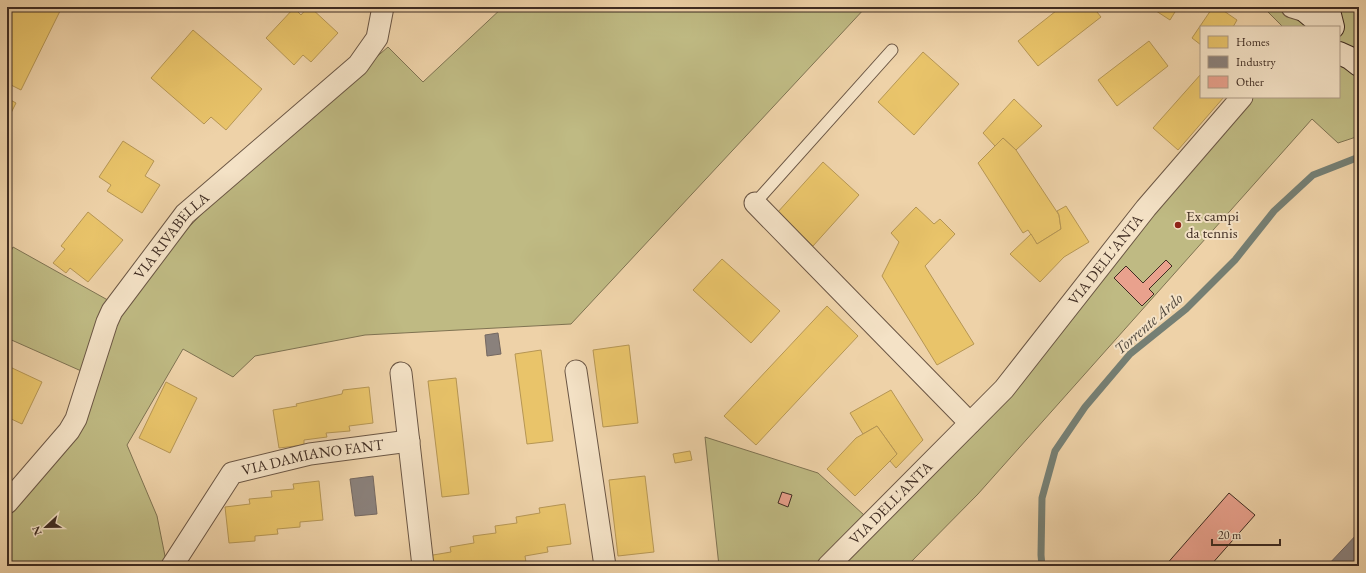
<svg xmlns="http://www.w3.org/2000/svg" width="1366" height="573" font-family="'EB Garamond',serif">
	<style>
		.green { fill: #bfba83; stroke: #7f7352 }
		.homes { fill: #e9c46a; stroke: #b69654 }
		.industry { fill: #8a817c; stroke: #746861 }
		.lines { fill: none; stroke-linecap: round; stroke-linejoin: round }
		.stream { stroke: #757f74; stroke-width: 7 }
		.building { fill: #e9a18d; stroke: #3f2c22 }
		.service-casing { stroke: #6b5644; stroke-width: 13 }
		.minor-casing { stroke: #6b5644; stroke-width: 23 }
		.secondary-casing { stroke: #3f2c22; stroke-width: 24 }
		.service { stroke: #f4e2c6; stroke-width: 11 }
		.minor { stroke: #f4e2c6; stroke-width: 21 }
		.secondary { stroke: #f4e2c6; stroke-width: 22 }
		.poi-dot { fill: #8f2418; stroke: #f4e2c6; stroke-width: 1.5 }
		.labels { text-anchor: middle; stroke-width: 4; stroke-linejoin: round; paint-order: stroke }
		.poi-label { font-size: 15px; fill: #3f2c22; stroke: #f4e2c6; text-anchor: start }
		.street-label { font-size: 15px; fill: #3f2c22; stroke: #f4e2c6 }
		.water-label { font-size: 16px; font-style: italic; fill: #51483d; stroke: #f4e2c6 }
	</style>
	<rect width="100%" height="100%" fill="#eed2a8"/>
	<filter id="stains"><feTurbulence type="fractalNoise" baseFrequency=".005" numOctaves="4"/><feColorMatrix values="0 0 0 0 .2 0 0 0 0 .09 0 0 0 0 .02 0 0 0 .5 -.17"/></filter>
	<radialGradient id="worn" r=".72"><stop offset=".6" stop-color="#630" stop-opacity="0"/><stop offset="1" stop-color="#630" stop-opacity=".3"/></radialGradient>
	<g class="green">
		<polygon points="503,7 866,7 571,324 365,335 255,356 233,377 183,349 127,445 157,516 167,566 7,566 7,514 56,451 88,374 7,338 7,259 13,247 122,308 170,247 236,178 388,47 423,82"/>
		<polygon points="1263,7 1359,7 1359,136 1338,143 1312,119 978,494 907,566 719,566 705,437 818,473 864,515 989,392 1253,97 1339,97 1339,27 1283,27"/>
	</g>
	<g class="homes">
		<polygon points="10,7 62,7 21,90 7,83 7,14"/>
		<polygon points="308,7 310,7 338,33 311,62 303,55 294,65 266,38 294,8 301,15"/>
		<polygon points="1061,7 1093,7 1101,17 1038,66 1018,41"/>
		<polygon points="1150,7 1178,7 1170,20"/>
		<polygon points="1213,7 1218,7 1237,20 1233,27 1201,27 1201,45 1192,38"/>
		<polygon points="193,30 262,89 226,130 211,117 204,124 151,78"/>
		<polygon points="1149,41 1168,66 1117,106 1098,80"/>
		<polygon points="923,52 959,84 914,135 878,102"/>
		<polygon points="1201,74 1201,97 1224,97 1178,150 1153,128"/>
		<polygon points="7,98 16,103 7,121"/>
		<polygon points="1014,99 1042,126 1016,150 1003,138 995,146 983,133"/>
		<polygon points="1003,138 1016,150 1059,215 1061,229 1037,244 1028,230 1023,233 978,163"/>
		<polygon points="123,141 154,161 145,176 160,185 142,213 107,191 111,185 99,177"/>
		<polygon points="823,162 859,195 813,246 777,213"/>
		<polygon points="1066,206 1089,242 1064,257 1040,282 1010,254 1031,234 1037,244 1061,229 1059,215 1057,211"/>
		<polygon points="916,207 934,224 940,219 955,234 925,266 974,344 937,365 882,276 899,242 891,233"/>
		<polygon points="88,212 123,240 88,282 70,268 66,273 53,263 65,249 61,246"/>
		<polygon points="722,259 780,311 751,343 693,290"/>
		<polygon points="827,306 858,336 756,445 724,416"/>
		<polygon points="629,345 638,423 603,427 593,350"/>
		<polygon points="541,350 553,441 527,444 515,354"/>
		<polygon points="10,367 42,382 22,424 7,417 7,373"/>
		<polygon points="456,378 469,494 442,497 428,381"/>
		<polygon points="166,382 197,398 170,453 139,438"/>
		<polygon points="369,387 373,423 349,426 350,431 326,433 327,437 304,440 304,445 279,448 273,410 297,406 296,404 342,394 343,390"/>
		<polygon points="891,390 923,440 896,468 890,461 897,454 877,426 863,434 850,413"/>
		<polygon points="877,426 897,454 855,496 827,469 856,438"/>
		<polygon points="690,451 692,460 675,463 673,454"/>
		<polygon points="645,476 654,552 618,556 609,480"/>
		<polygon points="319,481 323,520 300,522 300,527 277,529 278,534 255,536 255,541 229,543 225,507 250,504 249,499 272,497 271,491 294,489 293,484"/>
		<polygon points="565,504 571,544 547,547 548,552 525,556 526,562 504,566 429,566 427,556 451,552 450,547 474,543 473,536 496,533 495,526 517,523 516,517 540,513 539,508"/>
	</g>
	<g class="industry">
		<polygon points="498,333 501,354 487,356 485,335"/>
		<polygon points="373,476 377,514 355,516 350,479"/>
		<polygon points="1359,532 1359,566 1327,566"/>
	</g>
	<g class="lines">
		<polyline class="stream" points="1042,566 1041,555 1042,498 1055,451 1085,407 1130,354 1186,309 1235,260 1274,211 1313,175 1359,157"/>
	</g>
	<g class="building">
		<polygon points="1166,260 1172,266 1149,289 1154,294 1142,306 1114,278 1126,266 1143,283"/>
		<polygon points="782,492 792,495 788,507 778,503"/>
		<polygon points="1229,493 1255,515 1210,566 1165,566"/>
	</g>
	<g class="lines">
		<defs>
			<polyline id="service" points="755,203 892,50"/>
			<g id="minor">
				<polyline points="1292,7 1305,11"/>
				<polyline points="755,203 970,423"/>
				<polyline points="576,371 605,566"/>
				<polyline points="401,373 423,566"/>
				<path id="s1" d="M 7,503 L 69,431 L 76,419 L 107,322 L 112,311 L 185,214 L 358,65 L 377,38 L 383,7"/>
				<path id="s2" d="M 172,566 L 232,473 L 310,454 L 409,441"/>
				<path id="s3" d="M 828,566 L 1004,389 L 1146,208 L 1242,97"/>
			</g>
			<g id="secondary">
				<polyline points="1328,7 1333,27"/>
				<polyline points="1305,11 1324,27"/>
				<polyline points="1339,53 1350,58 1359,65"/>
			</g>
		</defs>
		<use href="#service" class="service-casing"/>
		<use href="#minor" class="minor-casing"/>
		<use href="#secondary" class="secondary-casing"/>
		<use href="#service" class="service"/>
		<use href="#minor" class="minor"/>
		<use href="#secondary" class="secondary"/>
	</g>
	<circle class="poi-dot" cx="1178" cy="225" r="4"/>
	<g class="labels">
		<g class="poi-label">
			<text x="1186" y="221">Ex campi<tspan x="1186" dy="17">da tennis</tspan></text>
		</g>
		<g class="street-label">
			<text dy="5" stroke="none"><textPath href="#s1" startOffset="319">VIA RIVABELLA</textPath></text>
			<text dy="5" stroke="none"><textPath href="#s3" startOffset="414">VIA DELL'ANTA</textPath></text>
			<text dy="5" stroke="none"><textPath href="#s2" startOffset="193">VIA DAMIANO FANT</textPath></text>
			<text dy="5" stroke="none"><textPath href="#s3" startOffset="89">VIA DELL'ANTA</textPath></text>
		</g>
		<g class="water-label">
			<text transform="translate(1148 323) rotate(-41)" y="6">Torrente Ardo</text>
		</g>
	</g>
	<rect width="1366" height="573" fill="none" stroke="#eed2a8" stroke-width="24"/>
	<rect x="8" y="8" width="1350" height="557" fill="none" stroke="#3f2c22" stroke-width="2"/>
	<rect x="12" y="12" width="1342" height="549" fill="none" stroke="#3f2c22"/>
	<rect x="1200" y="26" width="140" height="72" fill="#f4e2c6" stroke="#ac9984"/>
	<rect x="1208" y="36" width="20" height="12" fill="#e9c46a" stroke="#ac9984"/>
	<text x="1236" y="46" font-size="12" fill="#3f2c22">Homes</text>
	<rect x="1208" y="56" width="20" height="12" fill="#8a817c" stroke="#ac9984"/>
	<text x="1236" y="66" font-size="12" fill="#3f2c22">Industry</text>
	<rect x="1208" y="76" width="20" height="12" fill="#e9a18d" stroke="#ac9984"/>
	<text x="1236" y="86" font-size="12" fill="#3f2c22">Other</text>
	<g transform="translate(46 527) rotate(248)" stroke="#f4e2c6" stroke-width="3" paint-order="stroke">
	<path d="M0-3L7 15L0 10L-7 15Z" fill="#3f2c22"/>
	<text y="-6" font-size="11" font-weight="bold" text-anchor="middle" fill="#3f2c22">N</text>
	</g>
	<path d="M1212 539v6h68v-6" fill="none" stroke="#3f2c22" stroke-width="2"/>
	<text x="1218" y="539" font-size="12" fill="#3f2c22" stroke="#f4e2c6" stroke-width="3" paint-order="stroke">20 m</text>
	<rect width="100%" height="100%" filter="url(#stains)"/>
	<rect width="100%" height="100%" fill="url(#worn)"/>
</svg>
